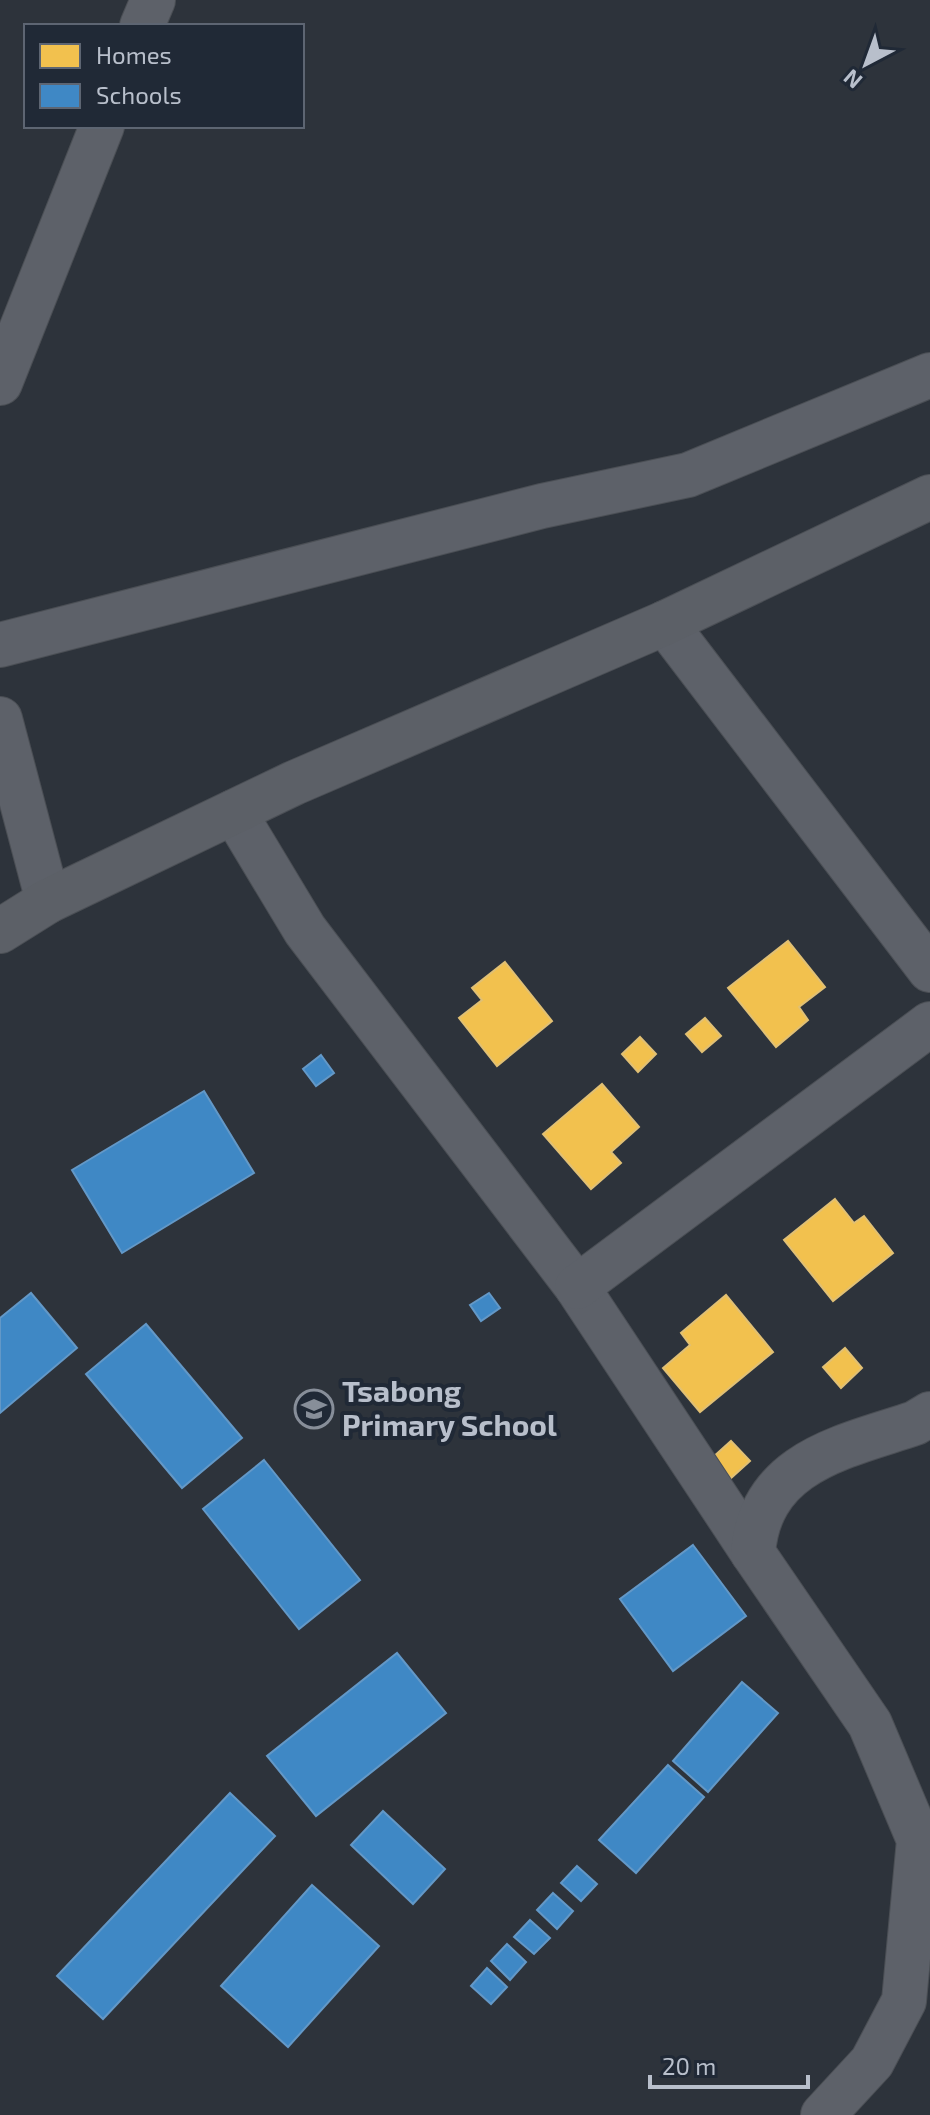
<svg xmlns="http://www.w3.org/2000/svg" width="930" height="2115" font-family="'Exo 2',sans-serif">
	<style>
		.homes { fill: #f2c14e; stroke: #e1c074; stroke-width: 2 }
		.schools { fill: #3f88c5; stroke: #6398c7; stroke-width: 2 }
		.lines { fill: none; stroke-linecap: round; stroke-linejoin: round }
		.minor-casing { stroke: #4b4f55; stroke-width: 46 }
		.secondary-casing { stroke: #4b4f55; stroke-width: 46 }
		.minor { stroke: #5d6169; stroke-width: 44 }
		.secondary { stroke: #5c6067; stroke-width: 44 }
		.labels { text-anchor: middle; stroke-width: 8; stroke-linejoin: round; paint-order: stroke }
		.poi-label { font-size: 30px; font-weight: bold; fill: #b8bfcb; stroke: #202936; text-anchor: start }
	</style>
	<rect width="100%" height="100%" fill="#2d333b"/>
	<g class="homes">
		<polygon points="788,941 825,987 799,1007 808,1020 776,1047 728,988"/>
		<polygon points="505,962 552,1021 497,1066 459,1018 482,1000 472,988"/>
		<polygon points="705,1018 721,1036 702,1052 686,1034"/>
		<polygon points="640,1037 656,1054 638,1072 622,1054"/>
		<polygon points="602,1084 639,1127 611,1152 621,1163 591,1189 543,1134"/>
		<polygon points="835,1199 854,1223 864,1216 893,1253 833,1301 784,1240"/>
		<polygon points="726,1295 773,1352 700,1412 663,1368 690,1345 681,1333"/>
		<polygon points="845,1348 862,1368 841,1388 823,1367"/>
		<polygon points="731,1441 750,1461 731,1478 712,1458"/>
	</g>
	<g class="schools">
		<polygon points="321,1055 334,1073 316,1086 303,1069"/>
		<polygon points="204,1091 254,1173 122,1253 72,1170"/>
		<polygon points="31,1293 77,1348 0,1413 0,1318"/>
		<polygon points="489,1293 500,1308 481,1321 470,1305"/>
		<polygon points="146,1324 242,1438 182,1488 86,1374"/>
		<polygon points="264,1460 360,1580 299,1629 203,1509"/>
		<polygon points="693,1545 746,1616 673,1671 620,1599"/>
		<polygon points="397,1653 446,1713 316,1816 267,1756"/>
		<polygon points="742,1682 778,1713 708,1792 673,1761"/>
		<polygon points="668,1765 704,1797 636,1873 599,1840"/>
		<polygon points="230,1793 275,1836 103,2019 57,1976"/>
		<polygon points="383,1811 445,1869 413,1904 351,1845"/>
		<polygon points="577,1866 597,1884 581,1901 561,1883"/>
		<polygon points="312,1885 379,1946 288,2047 221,1986"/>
		<polygon points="553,1893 573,1911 557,1929 537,1910"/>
		<polygon points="530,1920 550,1938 534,1954 514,1937"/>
		<polygon points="507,1944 526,1962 510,1980 491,1961"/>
		<polygon points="487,1968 507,1987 491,2004 471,1986"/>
	</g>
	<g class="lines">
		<defs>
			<g id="minor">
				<polyline points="142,26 153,0"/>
				<polyline points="0,383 102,126"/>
				<polyline points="665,623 930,970"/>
				<polyline points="0,645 542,506 688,475 930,375"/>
				<polyline points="0,719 48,901"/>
				<polyline points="234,812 305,930 577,1287 753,1553"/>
				<polyline points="577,1287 930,1024"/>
				<path d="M 823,2115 L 872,2062 L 904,2001 L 919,1840 L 870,1724 L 753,1553 C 760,1461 844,1447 915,1423 L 930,1414"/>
			</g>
			<polyline id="secondary" points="0,931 48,901 294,783 665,623 930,497"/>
		</defs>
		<use href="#minor" class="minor-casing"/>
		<use href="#secondary" class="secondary-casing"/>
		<use href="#minor" class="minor"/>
		<use href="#secondary" class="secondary"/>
	</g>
	<defs>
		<symbol id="school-ring" viewBox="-11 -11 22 22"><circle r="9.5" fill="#202936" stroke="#878e99" stroke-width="1.5"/><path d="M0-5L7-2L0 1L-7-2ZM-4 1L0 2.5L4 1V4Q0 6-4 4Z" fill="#878e99"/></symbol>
	</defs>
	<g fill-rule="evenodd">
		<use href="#school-ring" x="292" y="1387" width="44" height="44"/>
	</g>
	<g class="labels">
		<g class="poi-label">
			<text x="342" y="1402">Tsabong<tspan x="342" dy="34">Primary School</tspan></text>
		</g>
	</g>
	<rect x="24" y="24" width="280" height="104" fill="#202936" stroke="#5d6572" stroke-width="2"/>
	<rect x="40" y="44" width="40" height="24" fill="#f2c14e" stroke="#5d6572" stroke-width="2"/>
	<text x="96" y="64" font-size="24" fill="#b8bfcb">Homes</text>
	<rect x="40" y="84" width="40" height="24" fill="#3f88c5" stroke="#5d6572" stroke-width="2"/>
	<text x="96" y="104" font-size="24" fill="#b8bfcb">Schools</text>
	<g transform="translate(866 64) rotate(221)" stroke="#202936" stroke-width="6" paint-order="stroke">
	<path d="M0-6L14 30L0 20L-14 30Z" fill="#b8bfcb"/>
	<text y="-12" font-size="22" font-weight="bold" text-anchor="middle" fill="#b8bfcb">N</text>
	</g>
	<path d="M650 2075v12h158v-12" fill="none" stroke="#b8bfcb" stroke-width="4"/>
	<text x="662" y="2075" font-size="24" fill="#b8bfcb" stroke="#202936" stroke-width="6" paint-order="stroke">20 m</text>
</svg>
